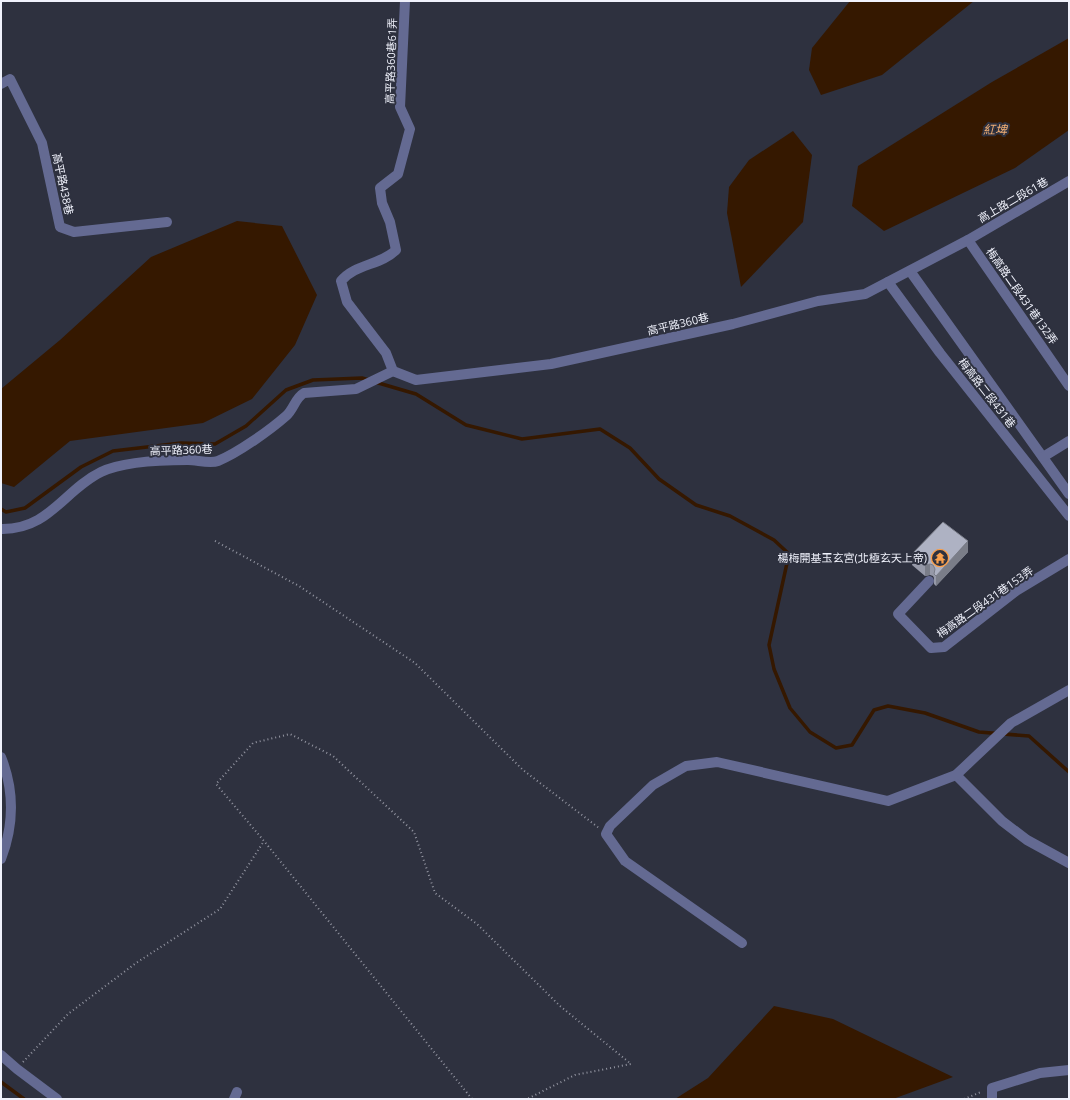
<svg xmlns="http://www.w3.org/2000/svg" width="1070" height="1100" font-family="'Open Sans','Noto Sans TC',sans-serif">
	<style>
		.water { fill: #351800 }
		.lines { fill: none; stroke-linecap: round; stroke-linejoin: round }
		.stream { stroke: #351800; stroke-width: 3.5 }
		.path { stroke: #9395a1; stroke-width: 2; stroke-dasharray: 1 3; stroke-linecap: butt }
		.minor { stroke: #646a92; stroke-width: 10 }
		.wall { fill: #9699a8 }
		.shaded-wall { fill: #7a7d88 }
		.building { fill: #aeb2c3; stroke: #7a7d88 }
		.labels { text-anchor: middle; stroke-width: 4; stroke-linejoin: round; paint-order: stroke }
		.street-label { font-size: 11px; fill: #f0f2fc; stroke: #2e313f }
		.poi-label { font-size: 11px; fill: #f0f2fc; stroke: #2e313f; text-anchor: end }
		.water-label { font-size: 12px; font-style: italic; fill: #f1ae74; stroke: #2e313f }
	</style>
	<rect width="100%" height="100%" fill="#2e313f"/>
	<g class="water">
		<polygon points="850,1 974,1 882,75 821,95 809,70 812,48"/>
		<polygon points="1069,38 1069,130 1015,168 884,231 852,206 858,166 992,82"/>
		<polygon points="793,131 812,155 803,222 741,287 727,213 729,187 749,160"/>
		<polygon points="237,221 282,226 317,295 295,345 252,399 203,423 70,441 14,487 1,483 1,389 60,340 151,257"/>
		<polygon points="774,1006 833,1019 953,1077 893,1099 675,1099 708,1078"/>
	</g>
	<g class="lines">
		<g class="stream">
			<polyline points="375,382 416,394 466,425 522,439 600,429 630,448 659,479 696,505 730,516 774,540 789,554 769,645 774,669 790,708 810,732 836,748 852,745 874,710 888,706 925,713 979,732 1029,736 1069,772"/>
			<polyline points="1,509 6,512 25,508 81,467 113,451 181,443 215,444 246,426 286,390 313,380 362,378 369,380"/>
			<polyline points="1,1082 24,1099"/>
		</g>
		<g class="path">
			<polyline points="215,541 299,586 415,663 523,770 599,828"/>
			<polyline points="23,1062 68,1014 136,963 220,909 264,841"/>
			<polyline points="472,1099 264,841 216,784 253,743 290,734 333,756 414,832 435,893 477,924 560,1006 631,1064 575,1075 527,1099"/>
			<polyline points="964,1099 981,1092"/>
		</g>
		<g class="minor">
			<polyline points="1,84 10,79 42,143 60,227 74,232 167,222"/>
			<polyline points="968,240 1069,386"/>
			<polyline points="910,271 1069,494"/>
			<polyline points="888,282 940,353 1069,516"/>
			<path d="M 393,371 L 386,353 L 347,302 L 341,281 C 355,264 381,265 396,250 L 390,222 L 382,203 L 380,188 L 398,174 L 410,129 L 400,107 L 405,1"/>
			<polyline points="1043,457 1069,441"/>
			<path d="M 1,529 C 49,530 64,490 101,472 C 124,461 162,460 188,460 C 197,460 210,464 218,461 C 238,453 270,430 286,416 C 294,409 295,398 304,393 L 356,389 L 393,371 L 416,380 L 551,364 L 733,324 L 818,301 L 865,294 L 968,240 L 1069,181"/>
			<polyline points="929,581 898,614 931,648 944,647 1016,591 1069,559"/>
			<path d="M 1,757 C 15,792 14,825 1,859"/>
			<polyline points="956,775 1002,821 1027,840 1069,863"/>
			<polyline points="742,943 625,861 606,834 610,826 653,785 686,766 717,762 888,801 956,775 1011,723 1069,690"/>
			<polyline points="1,1055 17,1069 57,1099"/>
			<polyline points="234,1099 237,1092"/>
			<polyline points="992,1099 992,1088 1040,1073 1069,1070"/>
		</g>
	</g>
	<polygon class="wall" points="968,552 936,586 934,584 934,578 933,576 930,575 925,576 912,565 912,554"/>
	<g class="shaded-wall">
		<polygon points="968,541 968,552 936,586 936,576"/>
		<polygon points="930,564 930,575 925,576 925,565"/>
	</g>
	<polygon class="building" points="943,522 968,541 936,576 934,574 935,569 933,565 930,564 925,565 912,554"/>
	<defs>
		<symbol id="temple-ring" viewBox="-11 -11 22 22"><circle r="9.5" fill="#2e313f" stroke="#f9a04d" stroke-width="1.5"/><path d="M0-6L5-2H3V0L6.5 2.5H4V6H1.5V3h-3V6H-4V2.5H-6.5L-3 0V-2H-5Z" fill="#f9a04d"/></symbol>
	</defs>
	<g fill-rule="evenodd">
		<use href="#temple-ring" x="930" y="548" width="20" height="20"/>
	</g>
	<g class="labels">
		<g class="street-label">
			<text transform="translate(391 61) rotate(-88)" y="4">高平路360巷61弄</text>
			<text transform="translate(63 184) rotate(78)" y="4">高平路438巷</text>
			<text transform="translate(1013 200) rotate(-30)" y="4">高上路二段61巷</text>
			<text transform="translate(1022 296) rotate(55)" y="4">梅高路二段431巷132弄</text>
			<text transform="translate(678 324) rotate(-13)" y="4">高平路360巷</text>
			<text transform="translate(987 393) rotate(52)" y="4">梅高路二段431巷</text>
			<text transform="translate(181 450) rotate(-2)" y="4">高平路360巷</text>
			<text transform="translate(985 602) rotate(-35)" y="4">梅高路二段431巷153弄</text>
		</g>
		<g class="poi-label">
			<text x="927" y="562">楊梅開基玉玄宮(北極玄天上帝)</text>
		</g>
		<g class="water-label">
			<text x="995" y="134">紅埤</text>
		</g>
	</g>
	<rect width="1070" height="1100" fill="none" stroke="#f0f2fc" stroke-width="4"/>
</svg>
